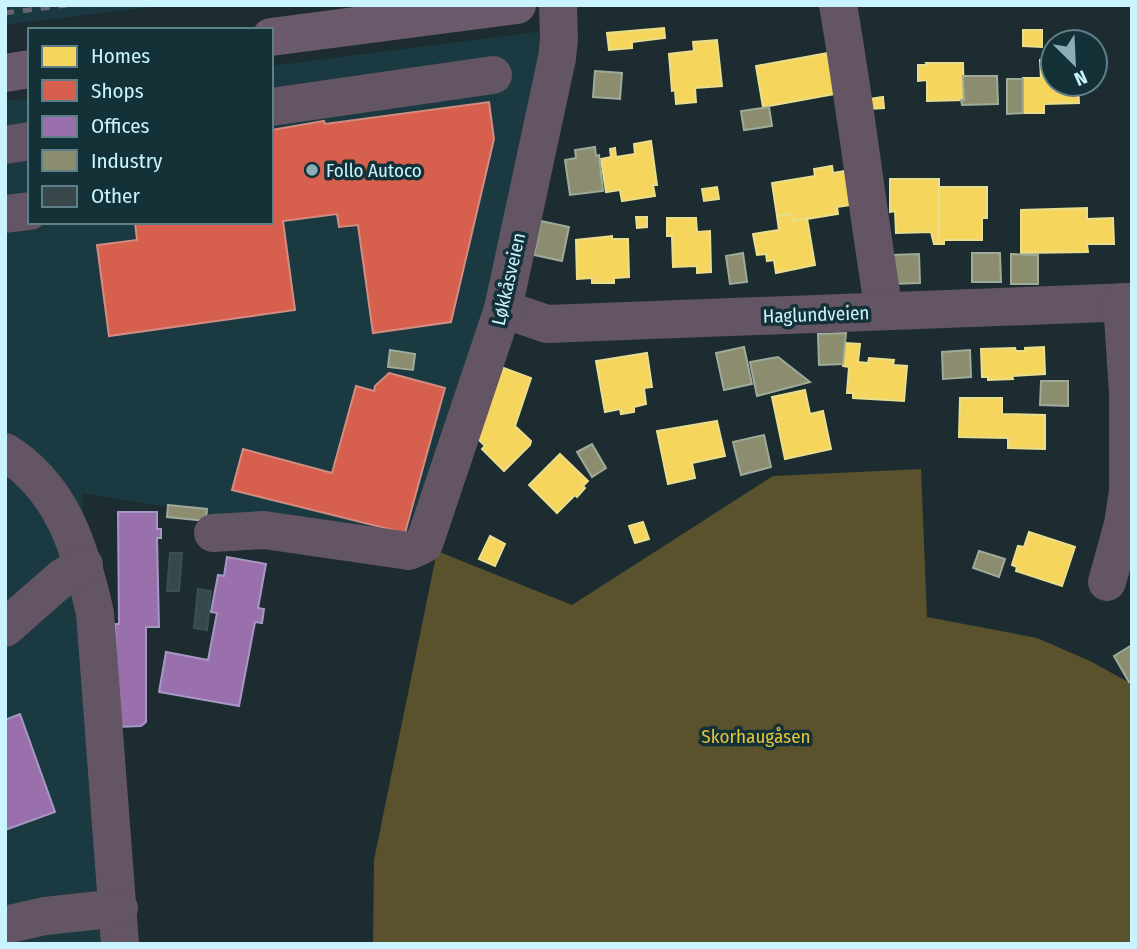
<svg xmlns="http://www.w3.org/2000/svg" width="1137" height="949" font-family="'Fira Sans Condensed',sans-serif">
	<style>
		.built { fill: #1a3940 }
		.forest { fill: #59522c }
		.homes { fill: #f6d55c; stroke: #e8de8d; stroke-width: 2 }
		.shops { fill: #d6604d; stroke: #d28c82; stroke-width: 2 }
		.offices { fill: #9970ab; stroke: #a797c4; stroke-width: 2 }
		.industry { fill: #8c8c6e; stroke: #9eab9a; stroke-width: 2 }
		.building { fill: #38474a; stroke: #385154; stroke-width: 2 }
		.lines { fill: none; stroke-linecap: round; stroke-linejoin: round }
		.minor { stroke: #635563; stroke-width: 38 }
		.major { stroke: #6b5a6c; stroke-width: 38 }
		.rail { stroke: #696570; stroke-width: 5; stroke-dasharray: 9 9; stroke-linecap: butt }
		.poi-dot { fill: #8cadb7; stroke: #143138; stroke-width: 2.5 }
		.labels { text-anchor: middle; stroke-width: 7; stroke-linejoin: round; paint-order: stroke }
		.poi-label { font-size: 19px; fill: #c9f3ff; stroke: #143138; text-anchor: start }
		.street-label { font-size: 19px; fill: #c9f3ff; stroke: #143138 }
		.park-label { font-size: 19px; fill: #e5c538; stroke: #143138 }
	</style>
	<rect width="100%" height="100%" fill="#1c2c30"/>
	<g class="built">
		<polygon points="5,5 168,5 5,25"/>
		<polygon points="544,31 437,551 82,493 103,944 5,944 5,101 30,98 30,222 271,222 271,66"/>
	</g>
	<polygon class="forest" points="921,469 927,617 1037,638 1090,661 1132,684 1132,944 373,944 374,860 437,551 572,605 773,476"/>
	<g class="homes">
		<polygon points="664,28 665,38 632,42 632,48 609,50 607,33"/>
		<polygon points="1023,30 1042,30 1042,47 1023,46"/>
		<polygon points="717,40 722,86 695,88 696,102 676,104 675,90 672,91 669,54 694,51 693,42"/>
		<polygon points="828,53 835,94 763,107 756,66"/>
		<polygon points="1040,60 1053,60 1053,84 1078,84 1079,103 1044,104 1044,113 1023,113 1023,78 1041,78"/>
		<polygon points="926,63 963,63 964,100 927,101 927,80 918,81 918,65 927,65"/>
		<polygon points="883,97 884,108 870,109 869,99"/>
		<polygon points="651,141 657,185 653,185 655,196 622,201 620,190 606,192 601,159 611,157 610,149 615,148 616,157 635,154 634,144"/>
		<polygon points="832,166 833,173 845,171 851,205 837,207 838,214 794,221 792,214 777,216 772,183 815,176 814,169"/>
		<polygon points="890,179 939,179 939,244 934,244 931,232 896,233 895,211 890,212"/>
		<polygon points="717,187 719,199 704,201 702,189"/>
		<polygon points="939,187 987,187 987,218 982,218 982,240 944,240 944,244 939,244"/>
		<polygon points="1087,208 1087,219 1113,218 1114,244 1087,244 1088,252 1021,253 1021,210"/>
		<polygon points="792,214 794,221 807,218 815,265 776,273 774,260 767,261 766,254 757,255 753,234 779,230 777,216"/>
		<polygon points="636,217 647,217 647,227 637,228"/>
		<polygon points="667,218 696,218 697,232 710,231 711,272 697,273 697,266 673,267 672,236 667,236"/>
		<polygon points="612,236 612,239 628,239 629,277 614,278 614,283 592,283 592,278 577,279 576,240"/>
		<polygon points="844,343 860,344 858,362 868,363 869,358 894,360 893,365 907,366 904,401 853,398 853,393 847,393 849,367 843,366"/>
		<polygon points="1044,347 1045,374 1012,376 1013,379 988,380 988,377 982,377 981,349 1015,348 1016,351 1025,351 1025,348"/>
		<polygon points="647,353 652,387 644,388 646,404 634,407 634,412 621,414 620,409 605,412 596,361"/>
		<polygon points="501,367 531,378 515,426 531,441 530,445 504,471 482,449 485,446 477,438"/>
		<polygon points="805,390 810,414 823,411 831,449 785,459 772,397"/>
		<polygon points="960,398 1002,398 1002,414 1045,415 1045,449 1008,448 1008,438 959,437"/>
		<polygon points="717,421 725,456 692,463 695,478 668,484 657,431"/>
		<polygon points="560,454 588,481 583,486 585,488 577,497 575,495 557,513 529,485"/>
		<polygon points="643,522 649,539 635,543 629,526"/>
		<polygon points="1029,532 1075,547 1062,586 1016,571 1017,567 1012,565 1018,546 1024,547"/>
		<polygon points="490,536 505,544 495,566 479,559"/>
	</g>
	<g class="shops">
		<polygon points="489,102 494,139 451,322 373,333 358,225 339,227 337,214 283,221 295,310 109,336 97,245 137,240 135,222 271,222 271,130 324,121 325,124"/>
		<polygon points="389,373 445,388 405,533 232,490 243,449 332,473 356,386 374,391 375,386"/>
	</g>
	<g class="offices">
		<polygon points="118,512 157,512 157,529 161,529 161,538 157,538 159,627 146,627 146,722 141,726 118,727 115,624 119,624"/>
		<polygon points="227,557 266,564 258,608 264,609 262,623 255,622 239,706 159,692 166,652 208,660 217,613 211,612 218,575 224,576"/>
		<polygon points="20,714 55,812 5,830 5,720"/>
	</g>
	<g class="industry">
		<polygon points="595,71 622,73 620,99 593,97"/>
		<polygon points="963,76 997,76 998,104 962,105 961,100 964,100"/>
		<polygon points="1007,79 1023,79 1023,113 1007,114"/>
		<polygon points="769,107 772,126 744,130 741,111"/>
		<polygon points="595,147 596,156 599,155 603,191 570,195 565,160 576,158 575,150"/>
		<polygon points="541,221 569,227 562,261 534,255"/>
		<polygon points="743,253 747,282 730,284 726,256"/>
		<polygon points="972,253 1000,253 1001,282 972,282"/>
		<polygon points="919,254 920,283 892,284 891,255"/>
		<polygon points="1011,254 1038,255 1038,284 1011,284"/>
		<polygon points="846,333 843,364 819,365 818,334"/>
		<polygon points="744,347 752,384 724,390 716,353"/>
		<polygon points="390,350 415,354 413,370 388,367"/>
		<polygon points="970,350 971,377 943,379 942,352"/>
		<polygon points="778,357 810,382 757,396 750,362"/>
		<polygon points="1041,381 1068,381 1068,406 1040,405"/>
		<polygon points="764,435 771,467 741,475 733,442"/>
		<polygon points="592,444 606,468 592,477 577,452"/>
		<polygon points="168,505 207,509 206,521 167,517"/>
		<polygon points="979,551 1005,559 999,577 973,568"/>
		<polygon points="1132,645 1132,680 1129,682 1114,656"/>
	</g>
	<g class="building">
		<polygon points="170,553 182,553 179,591 167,591"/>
		<polygon points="198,589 211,591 207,630 194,628"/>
	</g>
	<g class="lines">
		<g class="minor">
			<path d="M 838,5 C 856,107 867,209 884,311"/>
			<polyline points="271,107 493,75"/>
			<polyline points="5,145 30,141"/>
			<polyline points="5,214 30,211"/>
			<polyline points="503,309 547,324 1132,302"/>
			<path d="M 5,452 C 63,488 81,551 95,613 L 120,944"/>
			<polyline points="213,533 264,530 409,551 424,544 503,309 557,58 559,40 558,5"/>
			<polyline points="1107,582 1123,524 1128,491 1128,393 1122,302"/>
			<polyline points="5,628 63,577 84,565"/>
			<polyline points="5,925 45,916 119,908"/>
		</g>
		<g class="major">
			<polyline points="271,37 517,5"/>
			<polyline points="5,73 30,69"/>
		</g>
		<polyline class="rail" points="5,13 67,5"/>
	</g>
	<circle class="poi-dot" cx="312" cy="170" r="7"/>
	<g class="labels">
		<g class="poi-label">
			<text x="326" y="177">Follo Autoco</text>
		</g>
		<g class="street-label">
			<text transform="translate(508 279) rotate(-77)" y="7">Løkkåsveien</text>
			<text transform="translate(816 314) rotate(-2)" y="7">Haglundveien</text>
		</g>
		<g class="park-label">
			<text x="756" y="743">Skorhaugåsen</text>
		</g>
	</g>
	<rect width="1137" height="949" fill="none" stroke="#c9f3ff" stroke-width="14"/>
	<rect x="28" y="28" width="245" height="196" fill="#143138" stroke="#5c7f88" stroke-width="2"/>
	<rect x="42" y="46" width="35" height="21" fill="#f6d55c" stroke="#5c7f88" stroke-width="2"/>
	<text x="91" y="63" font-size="21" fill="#c9f3ff">Homes</text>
	<rect x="42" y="80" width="35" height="21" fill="#d6604d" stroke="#5c7f88" stroke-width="2"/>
	<text x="91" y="98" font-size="21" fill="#c9f3ff">Shops</text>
	<rect x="42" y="116" width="35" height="21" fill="#9970ab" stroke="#5c7f88" stroke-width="2"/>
	<text x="91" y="133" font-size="21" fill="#c9f3ff">Offices</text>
	<rect x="42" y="150" width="35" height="21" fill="#8c8c6e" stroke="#5c7f88" stroke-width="2"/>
	<text x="91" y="168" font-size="21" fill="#c9f3ff">Industry</text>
	<rect x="42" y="186" width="35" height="21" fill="#38474a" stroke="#5c7f88" stroke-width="2"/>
	<text x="91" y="203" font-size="21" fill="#c9f3ff">Other</text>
	<g transform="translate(1074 63) rotate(156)"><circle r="33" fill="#143138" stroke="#5c7f88" stroke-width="2"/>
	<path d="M0-5L12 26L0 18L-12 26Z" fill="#8cadb7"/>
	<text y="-10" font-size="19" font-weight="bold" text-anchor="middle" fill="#c9f3ff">N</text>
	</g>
</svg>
